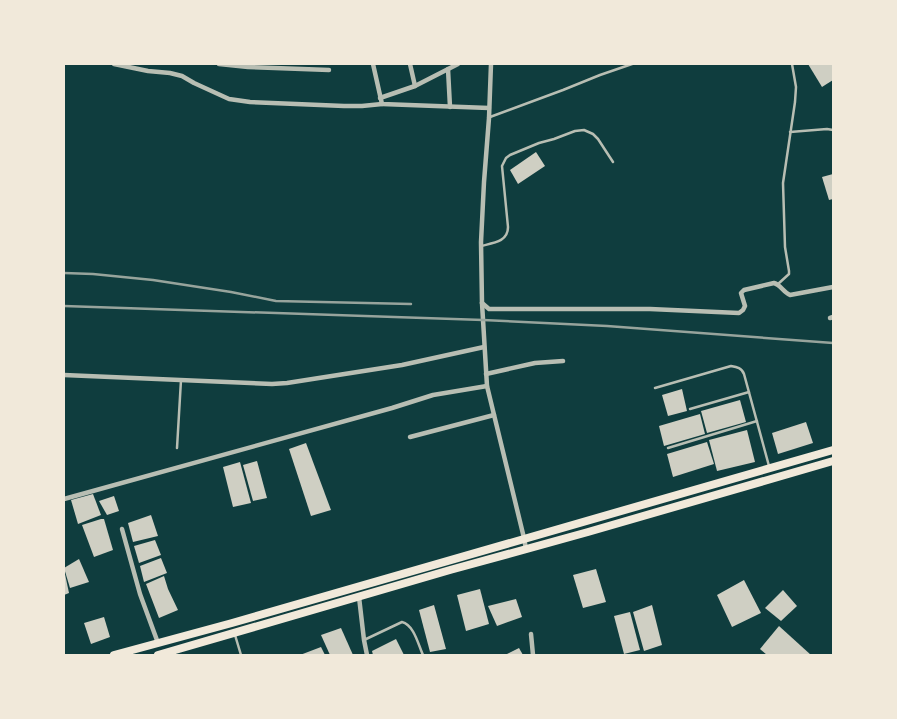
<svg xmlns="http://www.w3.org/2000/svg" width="897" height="719" font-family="Karla,sans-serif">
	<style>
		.building { fill: #cfcfc3 }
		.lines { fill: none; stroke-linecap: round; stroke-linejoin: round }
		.service { stroke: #b8beb3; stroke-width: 2.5 }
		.minor { stroke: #b8beb3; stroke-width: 4.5 }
		.trunk { stroke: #f1e9da; stroke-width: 8 }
		.rail { stroke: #97a49c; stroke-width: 2.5 }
	</style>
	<rect width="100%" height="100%" fill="#0f3d3e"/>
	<g class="building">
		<polygon points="808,64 833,64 833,80 822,87"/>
		<polygon points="536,152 545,166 518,184 510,170"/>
		<polygon points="833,174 833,199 829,200 822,177"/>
		<polygon points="682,389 687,411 668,416 662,395"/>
		<polygon points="740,400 746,422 707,433 701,411"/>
		<polygon points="700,414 705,434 664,446 659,426"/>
		<polygon points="806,422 813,443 778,454 772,433"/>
		<polygon points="747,430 755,462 717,471 709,440"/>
		<polygon points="707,442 714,464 673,477 667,454"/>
		<polygon points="306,443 331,510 311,516 289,449"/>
		<polygon points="257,461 267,498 253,501 243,465"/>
		<polygon points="240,462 251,503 233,507 223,467"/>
		<polygon points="93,494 101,515 78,524 71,500"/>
		<polygon points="114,496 119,511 107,515 99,501"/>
		<polygon points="151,515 158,536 133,542 128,523"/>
		<polygon points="101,519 104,519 113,550 94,557 82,525"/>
		<polygon points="155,540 161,555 139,563 134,546"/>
		<polygon points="161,558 167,573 144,582 140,566"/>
		<polygon points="79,559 89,582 70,588 64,568"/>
		<polygon points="596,569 606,602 583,608 573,575"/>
		<polygon points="64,574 65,574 69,593 64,595"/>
		<polygon points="164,576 168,589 178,610 159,618 146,584"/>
		<polygon points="744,580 761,613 732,627 717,595"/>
		<polygon points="480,589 489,624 466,631 457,595"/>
		<polygon points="783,590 797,606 781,621 765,608"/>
		<polygon points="516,599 522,617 497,626 488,606"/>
		<polygon points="434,605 446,649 430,652 419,610"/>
		<polygon points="652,605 662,645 644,651 633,612"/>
		<polygon points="630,612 640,650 624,654 614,616"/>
		<polygon points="104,617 110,637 91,644 84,623"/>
		<polygon points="779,626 811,655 767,655 760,649"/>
		<polygon points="341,628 353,655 330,655 321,635"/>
		<polygon points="396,639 404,655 373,655 372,651"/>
		<polygon points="321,647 325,655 300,655"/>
		<polygon points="519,648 523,655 505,655"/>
	</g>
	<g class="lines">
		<g class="service">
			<polyline points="490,117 563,90 600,75 632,64"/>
			<polyline points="790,132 827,129 833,130"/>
			<path d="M 481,246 C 493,243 508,242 508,227 L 502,166 L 506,158 L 510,155 L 539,143 L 554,139 L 575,131 L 584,130 L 593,134 L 598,139 L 613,162"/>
			<polyline points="778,284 789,274 789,271 785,247 783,183 795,102 796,87 792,64"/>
			<path d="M 655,388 L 731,366 C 737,367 742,368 744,374 L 769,466"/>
			<polyline points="690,409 749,392"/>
			<polyline points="177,448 181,380"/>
			<polyline points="668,448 757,421"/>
			<polyline points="235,635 241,655"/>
			<path d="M 364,640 L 402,622 C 414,625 418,644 423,655"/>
		</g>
		<g class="minor">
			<polyline points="114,64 148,71 170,73 182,76 194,83 229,99 250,102 344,106 362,106 382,104"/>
			<polyline points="219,64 248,67 329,70"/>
			<polyline points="373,64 382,104 489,108"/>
			<polyline points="410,64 415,86"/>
			<polyline points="491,64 489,118 484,182 481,242 482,303 487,386 524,538 526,549"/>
			<polyline points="448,69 450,107"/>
			<polyline points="380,98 415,86 458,64"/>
			<path d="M 482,303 L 489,309 L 650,309 L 739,313 L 743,310 L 745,306 L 741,293 L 744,290 L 774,283 C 781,285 783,292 790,295 L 833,287"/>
			<polyline points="830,318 833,317"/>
			<polyline points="486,374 535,363 563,361"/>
			<polyline points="64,375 272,384 287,383 402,365 484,347"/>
			<polyline points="410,437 494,415"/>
			<polyline points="64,499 392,408 433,395 487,386"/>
			<polyline points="122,529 140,594 158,643"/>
			<polyline points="359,597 364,640 367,655"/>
			<polyline points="531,634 533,655"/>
		</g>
		<g class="trunk">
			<polyline points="114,655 232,623 833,450"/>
			<polyline points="158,655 450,570 588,532 833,461"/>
		</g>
		<g class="rail">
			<polyline points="64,273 93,274 153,280 231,292 276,301 411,304"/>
			<polyline points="64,306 483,320 607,326 833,343"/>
		</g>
	</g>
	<rect width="897" height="719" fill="none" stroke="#f1e9da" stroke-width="130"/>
</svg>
